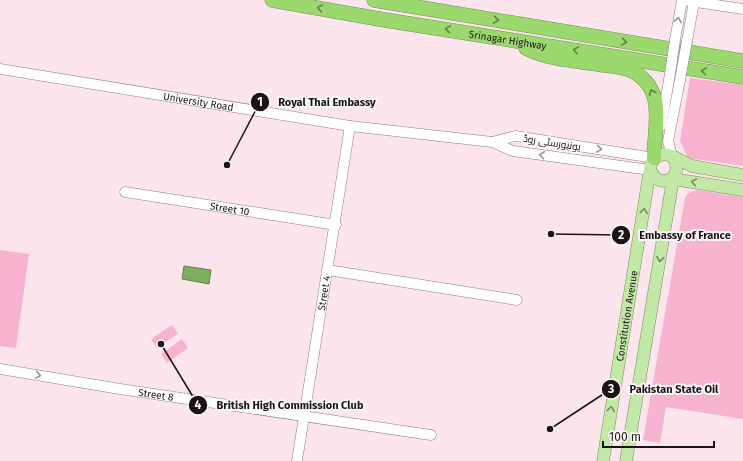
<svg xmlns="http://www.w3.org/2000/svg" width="743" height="461" font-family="'Fira Sans',Cairo,sans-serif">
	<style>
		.green { fill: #f7b3cf }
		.water { fill: #80b05e; stroke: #628149 }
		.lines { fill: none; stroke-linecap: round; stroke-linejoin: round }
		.minor-casing { stroke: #927c84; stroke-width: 11 }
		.major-casing { stroke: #6f934f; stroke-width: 13 }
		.highway-casing { stroke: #6f934f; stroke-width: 15 }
		.minor { stroke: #fff; stroke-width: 10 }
		.major { stroke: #c3e8a7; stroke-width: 12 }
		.highway { stroke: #9bd86d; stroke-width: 14 }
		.minor-bridge-casing { stroke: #927c84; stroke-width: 11; stroke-linecap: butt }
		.minor-bridge { stroke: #fff; stroke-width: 10 }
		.oneway { stroke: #627f46 }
		.oneway2 { stroke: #999597 }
		.oneway3 { stroke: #788866 }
		.labels { text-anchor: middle; stroke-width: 4; stroke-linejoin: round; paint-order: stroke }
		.street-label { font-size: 10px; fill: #1c1317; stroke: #fdf8fa }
		.leader { fill: none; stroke: #1c1317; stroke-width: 1.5 }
		.callout-dot { fill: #1c1317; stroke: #fdf8fa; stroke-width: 1.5 }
		.mark-label { font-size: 12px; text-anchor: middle; font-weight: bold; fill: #fff }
		.callout-label { font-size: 11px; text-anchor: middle; font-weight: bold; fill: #1c1317; stroke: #fdf8fa; stroke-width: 4; stroke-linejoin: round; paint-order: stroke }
	</style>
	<rect width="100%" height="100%" fill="#fde5ee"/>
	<g class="green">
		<polygon points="690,78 743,85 743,166 688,158 680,141"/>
		<polygon points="697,190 743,197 743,419 666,407 660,443 643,440 685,198 688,193"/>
		<polygon points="0,250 29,254 16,348 0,346"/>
		<polygon points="172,325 178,334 157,348 151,339"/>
		<polygon points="182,339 188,348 167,363 161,354"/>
	</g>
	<polygon class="water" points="184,266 211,270 209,284 182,279"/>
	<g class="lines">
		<defs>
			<g id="minor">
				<polyline points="683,0 743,9"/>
				<polyline points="675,40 682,0"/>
				<polyline points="687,41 694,2"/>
				<path id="s1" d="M 0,69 L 350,126 L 492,142 L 513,151 L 650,170"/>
				<polyline points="661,126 669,80"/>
				<polyline points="492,142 515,136 654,158"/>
				<polyline points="672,156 668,141 680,80"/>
				<path id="s2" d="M 125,192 L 336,225"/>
				<polyline points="328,270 517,300"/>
				<path id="s3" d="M 0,369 L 120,389 L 431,435"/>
				<path id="s4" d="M 297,461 L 350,126"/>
			</g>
			<g id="major">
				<path d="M 650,170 C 660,192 687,177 672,156"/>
				<path id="s5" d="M 603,461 L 651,163 L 656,157 L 664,154 L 672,156 L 692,166 L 743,175"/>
				<polyline points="626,461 673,179 743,190"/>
			</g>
			<g id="highway">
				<path id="s6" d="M 272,0 L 385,20 L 743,77"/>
				<polyline points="374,0 743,61"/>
				<path d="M 526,48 C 549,60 578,61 603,65 C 612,66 622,67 630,70 C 643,76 652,87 655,100 C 659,119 654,139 654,158"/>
			</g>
		</defs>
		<use href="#minor" class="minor-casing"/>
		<use href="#major" class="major-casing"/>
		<use href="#highway" class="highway-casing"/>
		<use href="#minor" class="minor"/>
		<use href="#major" class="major"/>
		<use href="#highway" class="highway"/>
		<defs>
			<g id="minor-bridge">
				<polyline points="669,80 675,40"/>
				<polyline points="680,80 687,41"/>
			</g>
		</defs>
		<use href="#minor-bridge" class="minor-bridge-casing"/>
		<use href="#minor-bridge" class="minor-bridge"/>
	</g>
	<defs><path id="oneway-chevron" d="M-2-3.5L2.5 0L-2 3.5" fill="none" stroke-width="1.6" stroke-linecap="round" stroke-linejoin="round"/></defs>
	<g class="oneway">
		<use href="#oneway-chevron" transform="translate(320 8) rotate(-170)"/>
		<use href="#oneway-chevron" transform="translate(496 20) rotate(9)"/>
		<use href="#oneway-chevron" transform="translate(448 29) rotate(-171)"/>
		<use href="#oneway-chevron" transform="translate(624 42) rotate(9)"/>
		<use href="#oneway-chevron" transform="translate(576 50) rotate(-171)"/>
		<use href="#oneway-chevron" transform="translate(704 71) rotate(-171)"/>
		<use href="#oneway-chevron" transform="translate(652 92) rotate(-113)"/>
	</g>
	<g class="oneway2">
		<use href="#oneway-chevron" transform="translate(678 20) rotate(-81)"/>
		<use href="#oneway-chevron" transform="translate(599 149) rotate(9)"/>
		<use href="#oneway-chevron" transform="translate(542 155) rotate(-172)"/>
		<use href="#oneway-chevron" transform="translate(38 375) rotate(10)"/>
	</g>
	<g class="oneway3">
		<use href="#oneway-chevron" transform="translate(694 182) rotate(-170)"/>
		<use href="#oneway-chevron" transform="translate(644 211) rotate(-81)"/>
		<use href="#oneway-chevron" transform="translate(660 259) rotate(99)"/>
		<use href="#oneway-chevron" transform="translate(611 409) rotate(-81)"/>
	</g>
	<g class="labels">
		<g class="street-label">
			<text dy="4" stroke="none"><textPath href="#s6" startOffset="239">Srinagar Highway</textPath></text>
			<text dy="4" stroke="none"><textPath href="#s1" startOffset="201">University Road</textPath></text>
			<text transform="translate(552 142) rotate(9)" y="4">یونیورسٹی روڈ</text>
			<text dy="4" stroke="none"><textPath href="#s2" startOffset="106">Street 10</textPath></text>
			<text dy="4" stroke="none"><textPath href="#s4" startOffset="170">Street 4</textPath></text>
			<text dy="4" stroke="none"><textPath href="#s5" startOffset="147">Constitution Avenue</textPath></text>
			<text dy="4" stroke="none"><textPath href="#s3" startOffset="158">Street 8</textPath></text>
		</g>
	</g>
	<path class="leader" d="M227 165L260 102M551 234L621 235M550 429L611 389M161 344L198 405"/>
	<g class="callout-dot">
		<circle cx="227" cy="165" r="4"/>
		<circle cx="551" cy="234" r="4"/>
		<circle cx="550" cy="429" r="4"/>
		<circle cx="161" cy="344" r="4"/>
		<circle cx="260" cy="102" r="10"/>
		<circle cx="621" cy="235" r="10"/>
		<circle cx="611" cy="389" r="10"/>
		<circle cx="198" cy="405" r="10"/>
	</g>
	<g class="mark-label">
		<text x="260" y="106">1</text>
		<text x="621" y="239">2</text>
		<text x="611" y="393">3</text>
		<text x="198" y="409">4</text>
	</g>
	<g class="callout-label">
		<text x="327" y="106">Royal Thai Embassy</text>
		<text x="685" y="239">Embassy of France</text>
		<text x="674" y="393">Pakistan State Oil</text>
		<text x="290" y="409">British High Commission Club</text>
	</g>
	<path d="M603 441v6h111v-6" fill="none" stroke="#1c1317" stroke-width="2"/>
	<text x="609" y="441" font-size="12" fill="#1c1317" stroke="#fdf8fa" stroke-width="3" paint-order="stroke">100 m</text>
</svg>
